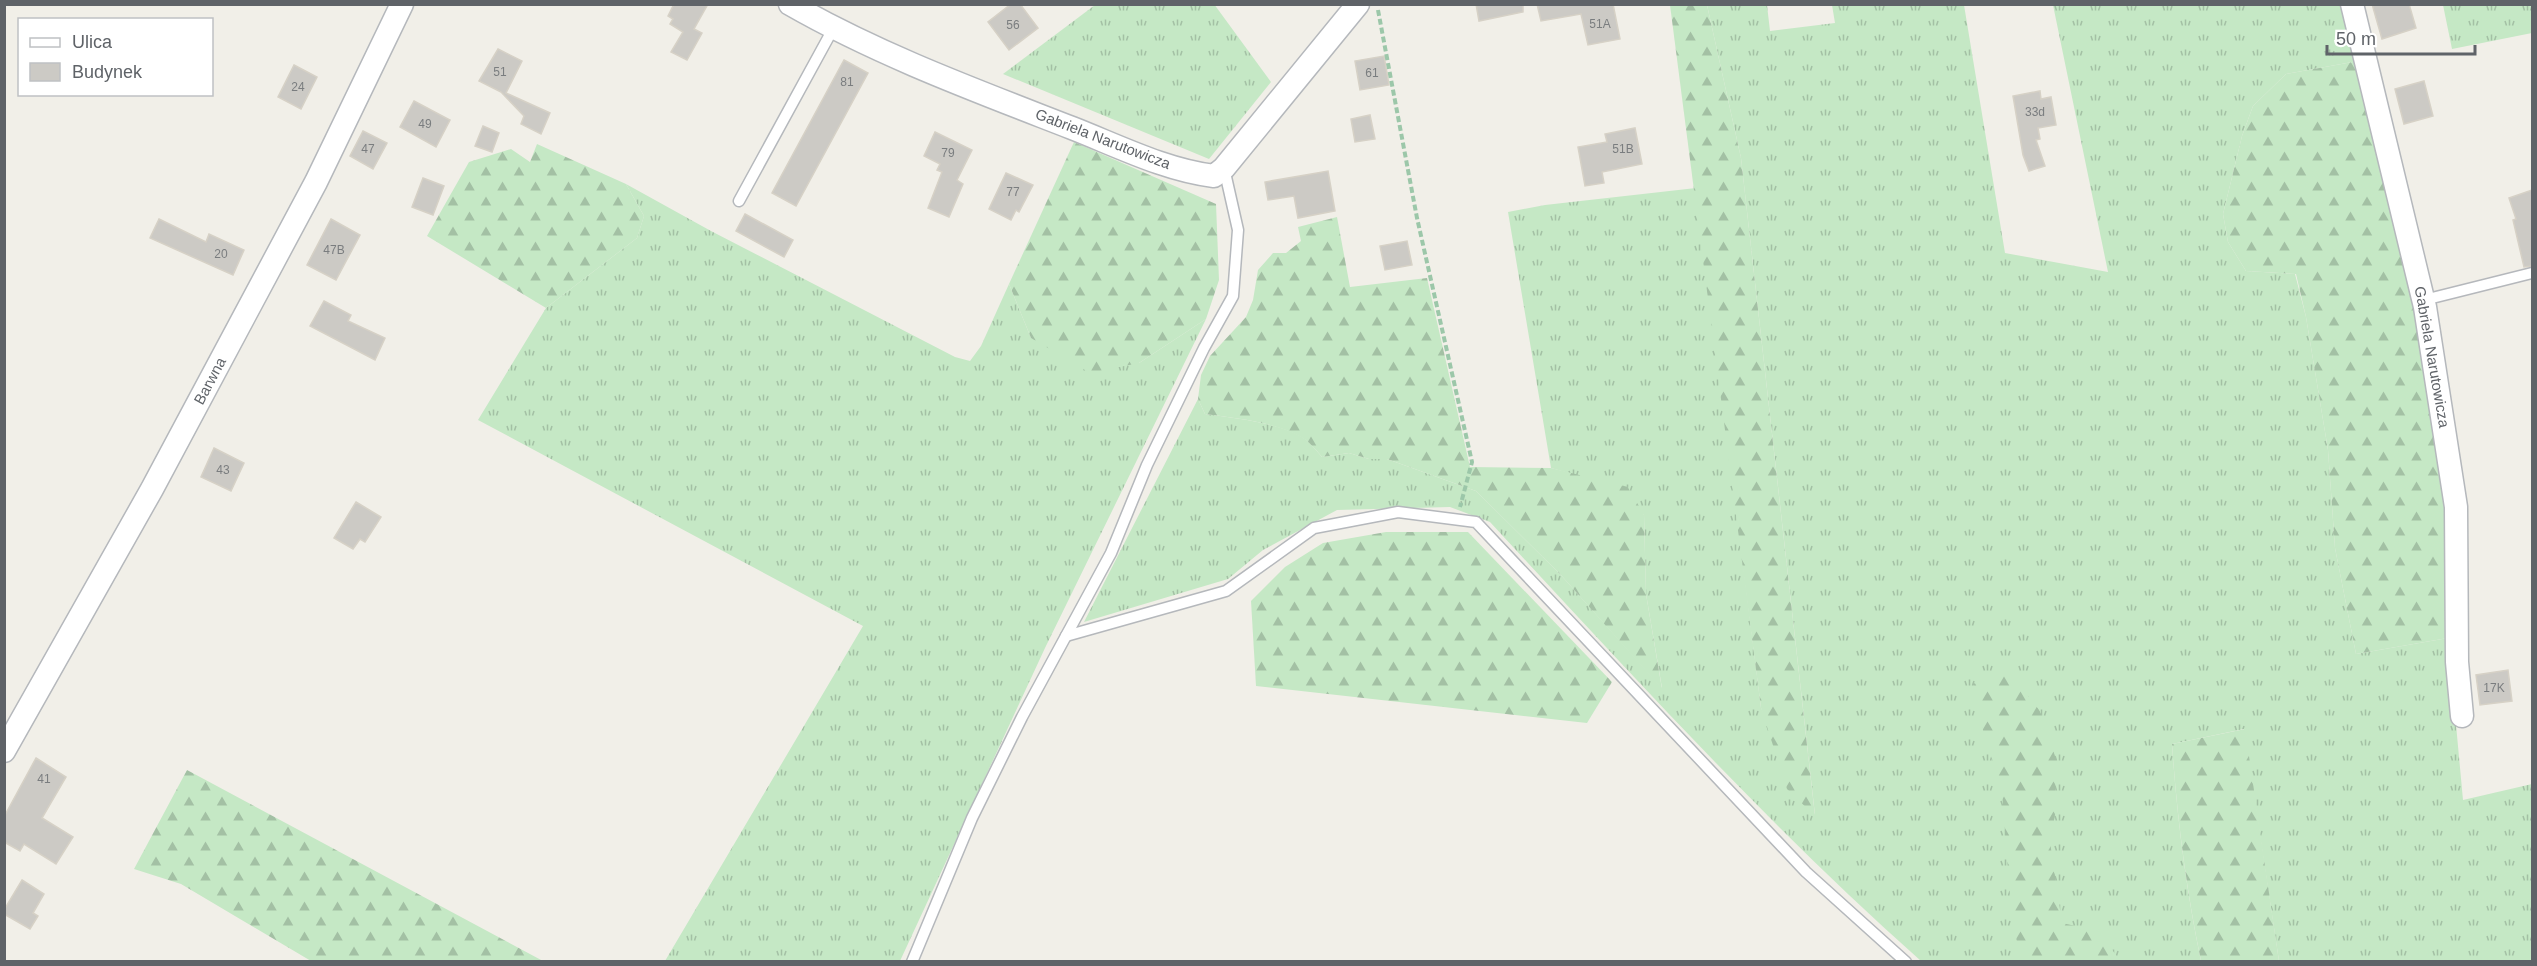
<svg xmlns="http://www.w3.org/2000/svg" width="2537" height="966" font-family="Arial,sans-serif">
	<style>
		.grass { fill: url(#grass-tufts) }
		.forest { fill: url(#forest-firs) }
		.building { fill: #cccac5; stroke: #d6d1c6; stroke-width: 1.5 }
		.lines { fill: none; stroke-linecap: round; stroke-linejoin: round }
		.lane-casing { stroke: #b5b8bc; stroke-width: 13 }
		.street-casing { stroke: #b5b8bc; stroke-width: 25 }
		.path { stroke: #9cc7a9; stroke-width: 4; stroke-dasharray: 6 3; stroke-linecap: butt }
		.lane { stroke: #fff; stroke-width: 10 }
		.street { stroke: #fff; stroke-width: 22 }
		.labels { text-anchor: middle; stroke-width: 4.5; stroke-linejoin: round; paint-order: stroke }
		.number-label { font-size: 12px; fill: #7a7d7f }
		.street-label { font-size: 15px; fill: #5f6368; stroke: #fff }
	</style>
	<defs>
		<pattern id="grass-tufts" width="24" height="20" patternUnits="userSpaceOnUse" patternTransform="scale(1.5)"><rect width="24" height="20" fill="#c5e8c5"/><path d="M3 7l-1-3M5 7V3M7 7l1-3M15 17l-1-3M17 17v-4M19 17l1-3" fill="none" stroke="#a3c0a4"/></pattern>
		<pattern id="forest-firs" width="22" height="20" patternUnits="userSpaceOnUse" patternTransform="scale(1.5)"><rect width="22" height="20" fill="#c5e8c5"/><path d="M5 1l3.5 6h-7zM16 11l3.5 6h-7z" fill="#a3c0a4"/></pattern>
	</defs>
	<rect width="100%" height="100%" fill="#f1efe8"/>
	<g class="grass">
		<polygon points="1214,4 1271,82 1209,159 1003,74 1095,5"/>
		<path d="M 1707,5 L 1767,5 L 1770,31 L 1835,23 L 1832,5 L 1964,5 L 2005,253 L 2108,272 L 2053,5 L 2341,5 L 2358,61 L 2286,74 L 2253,106 L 2242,136 L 2223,214 L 2228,242 L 2246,271 L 2295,274 L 2306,317 L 2328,450 L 2335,548 L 2356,654 L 2448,638 L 2463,800 L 2532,784 L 2532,961 L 2279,961 L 2244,729 L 2172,744 C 2177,818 2186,889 2201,961 L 1921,961 C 1767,824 1630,673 1490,522 L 1450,507 L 1337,510 L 1263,550 L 1228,579 L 1084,622 L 1198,399 L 1205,414 C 1234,418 1276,422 1302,437 C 1309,441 1316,450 1322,457 L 1349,453 L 1369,459 L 1387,459 L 1476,491 L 1560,574 L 1662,688 L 1646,594 L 1644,515 L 1600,482 L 1551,468 L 1508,212 L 1545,205 L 1696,188 L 1761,708 L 1815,815 L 1741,158 Z"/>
		<polygon points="2443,5 2532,5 2532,33 2452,49"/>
		<polygon points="626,184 711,231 955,357 970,361 981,346 1009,284 1031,338 1139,363 1206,319 1045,648 900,961 665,961 863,626 478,420 546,308 637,238 644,216"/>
	</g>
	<g class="forest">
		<polygon points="1670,5 1707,5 1741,158 1815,816 1787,789 1761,708"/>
		<polygon points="2358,61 2415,310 2447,502 2448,638 2356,654 2335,548 2328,450 2306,317 2296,274 2246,271 2228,242 2223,214 2242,136 2253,106 2286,74"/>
		<polygon points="1074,142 1216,204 1219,280 1206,319 1139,363 1090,373 1031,338 1009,284"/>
		<polygon points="537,144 626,184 644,216 637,238 546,308 427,236 469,162 511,149 530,162"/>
		<path d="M 1337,217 L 1350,287 L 1427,278 L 1470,467 L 1551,468 L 1628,487 L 1644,515 L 1646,594 L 1662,689 L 1560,574 L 1476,491 L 1387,459 L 1369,459 L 1349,453 L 1322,457 C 1316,450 1309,441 1301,437 C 1276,422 1234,418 1205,414 L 1198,399 L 1201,375 L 1210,356 L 1246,317 L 1253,300 L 1258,270 L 1273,253 L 1286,253 L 1301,241 L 1298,227 Z"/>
		<polygon points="1386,532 1468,532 1612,682 1587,723 1256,686 1251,601 1285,567 1323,543"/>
		<polygon points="2007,669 2040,711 2056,759 2055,815 2050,842 2062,923 2099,931 2120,961 2022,961 2012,922 2002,792 1982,727 1973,684"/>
		<path d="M 2245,729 L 2279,961 L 2201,961 C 2186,889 2177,817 2172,744 Z"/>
		<polygon points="187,770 543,961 311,961 181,884 134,869"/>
	</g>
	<g class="building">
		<polygon points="674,4 708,4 694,29 702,33 687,60 671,52 683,32 670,24 673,19 668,16"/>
		<polygon points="1011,4 1020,4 1038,28 1009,50 988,22"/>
		<polygon points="1476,4 1523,4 1523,12 1479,21"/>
		<polygon points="1537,4 1613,4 1620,39 1588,45 1581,14 1541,21"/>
		<polygon points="2372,4 2409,4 2416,28 2382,39"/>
		<polygon points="498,49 522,61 506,93 550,113 541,134 521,124 524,116 501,92 479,81"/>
		<polygon points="1384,56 1389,85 1360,90 1355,61"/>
		<polygon points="844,60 868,73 796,206 772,193"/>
		<polygon points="294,65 317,77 301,109 278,97"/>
		<polygon points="2424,81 2433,116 2404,124 2395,89"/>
		<polygon points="2040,91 2041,99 2051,97 2056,125 2038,128 2040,139 2036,140 2045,166 2029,171 2023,155 2013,96"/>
		<polygon points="414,101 450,120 436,147 400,127"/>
		<polygon points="1370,115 1375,139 1355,142 1351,119"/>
		<polygon points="483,126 499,133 492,152 475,146"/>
		<polygon points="1635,128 1642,164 1602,172 1604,183 1585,186 1578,147 1607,142 1605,134"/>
		<polygon points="363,131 387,143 373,169 350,156"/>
		<polygon points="935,132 972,150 957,180 963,184 949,217 928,208 942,172 937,170 940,164 924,156"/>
		<polygon points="1328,171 1335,211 1298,218 1294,196 1268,200 1265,182"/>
		<polygon points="1006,173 1033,185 1019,212 1016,210 1011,220 989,209"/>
		<polygon points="423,178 444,186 433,215 412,207"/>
		<polygon points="2532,190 2532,266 2524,267 2513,220 2516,219 2509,198"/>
		<polygon points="745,214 793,240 784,257 736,231"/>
		<polygon points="159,219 206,242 209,234 244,250 233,275 150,238"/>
		<polygon points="331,219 360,235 336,280 307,265"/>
		<polygon points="1407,241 1412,265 1385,270 1380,246"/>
		<polygon points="324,301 351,315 348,321 385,338 375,360 310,326"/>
		<polygon points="214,448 244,463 231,491 201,477"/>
		<polygon points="356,502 381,517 365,542 360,539 353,549 334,538"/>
		<polygon points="2508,670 2512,701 2480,705 2476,675"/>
		<polygon points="36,758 66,777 42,818 73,837 56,864 24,844 20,851 4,842 4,817"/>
		<polygon points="22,880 44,894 33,913 38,916 30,929 4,914 4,910"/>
	</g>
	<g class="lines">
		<defs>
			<g id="lane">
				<polyline points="739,201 833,29"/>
				<polyline points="2424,300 2532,273"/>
				<polyline points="1066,636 1226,591 1314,528 1398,512 1476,522 1806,872 1906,962"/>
				<polyline points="912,962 972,818 1022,717 1111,553 1147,465 1204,348 1233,296 1238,230 1224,168"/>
			</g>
			<g id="street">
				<path d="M 790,4 C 879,55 977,91 1072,128 C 1118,146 1165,170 1214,176 L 1224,168 L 1358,4"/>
				<polyline points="2352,4 2425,307 2456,507 2457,662 2462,716"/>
				<polyline points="4,751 152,489 316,182 402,4"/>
			</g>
		</defs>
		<use href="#lane" class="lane-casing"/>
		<use href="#street" class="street-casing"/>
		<polyline class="path" points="1378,10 1417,218 1472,462 1460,507"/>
		<use href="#lane" class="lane"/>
		<use href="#street" class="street"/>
	</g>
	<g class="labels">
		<g class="number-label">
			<text x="1600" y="28">51A</text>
			<text x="1013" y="29">56</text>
			<text x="500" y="76">51</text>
			<text x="1372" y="77">61</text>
			<text x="847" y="86">81</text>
			<text x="298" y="91">24</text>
			<text x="2035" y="116">33d</text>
			<text x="425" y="128">49</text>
			<text x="368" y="153">47</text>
			<text x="1623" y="153">51B</text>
			<text x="948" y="157">79</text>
			<text x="1013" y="196">77</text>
			<text x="334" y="254">47B</text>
			<text x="221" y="258">20</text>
			<text x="223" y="474">43</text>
			<text x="2494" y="692">17K</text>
			<text x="44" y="783">41</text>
		</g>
		<g class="street-label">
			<text transform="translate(1103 139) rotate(21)" y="5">Gabriela Narutowicza</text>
			<text transform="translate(2432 357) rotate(80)" y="5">Gabriela Narutowicza</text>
			<text transform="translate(210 381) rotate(-62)" y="5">Barwna</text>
		</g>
	</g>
	<rect width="2537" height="966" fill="none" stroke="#5f6368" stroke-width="12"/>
	<rect x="18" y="18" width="195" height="78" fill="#ffffff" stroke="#bfc1c3" stroke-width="1.5"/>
	<rect x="30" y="38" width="30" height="9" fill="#ffffff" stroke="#bfc1c3" stroke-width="1.5"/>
	<text x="72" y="48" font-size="18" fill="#5f6368">Ulica</text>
	<rect x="30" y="63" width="30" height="18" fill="#cccac5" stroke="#bfc1c3" stroke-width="1.5"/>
	<text x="72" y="78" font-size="18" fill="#5f6368">Budynek</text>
	<path d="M2327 45v9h148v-9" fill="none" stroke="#5f6368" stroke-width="3"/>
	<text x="2336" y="45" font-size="18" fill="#5f6368" stroke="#ffffff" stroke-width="4.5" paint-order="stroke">50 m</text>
</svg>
